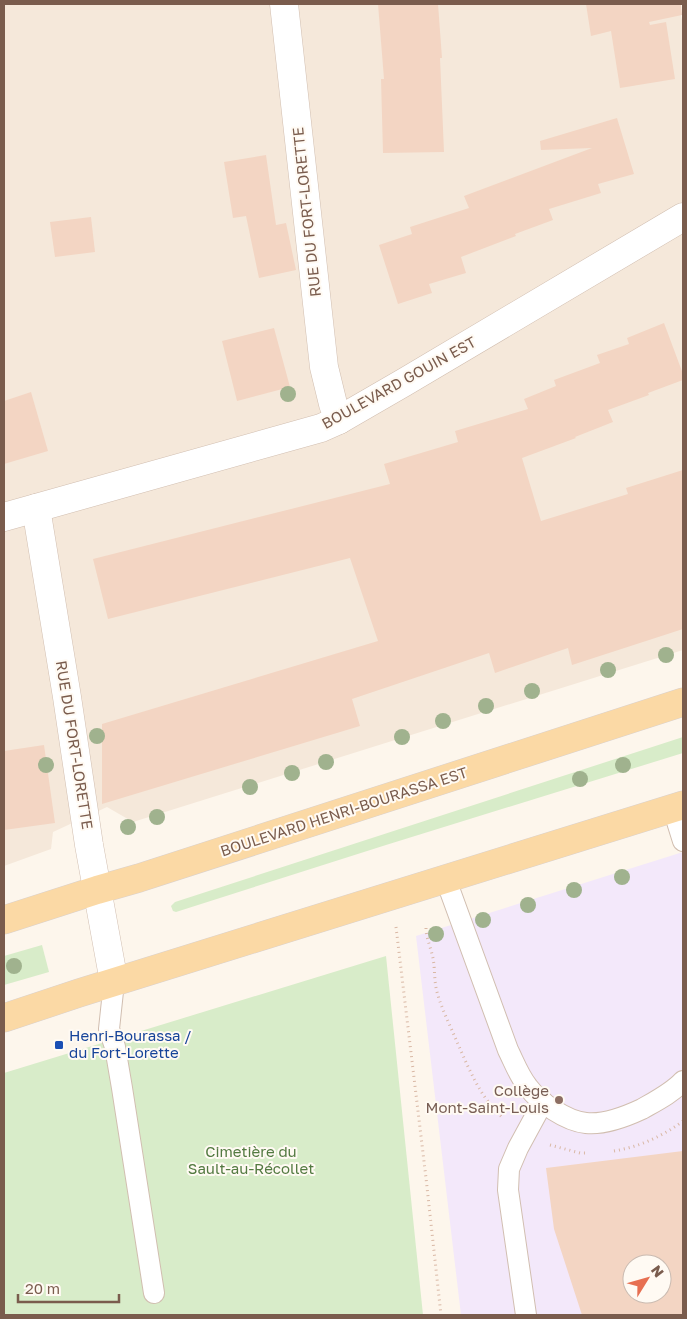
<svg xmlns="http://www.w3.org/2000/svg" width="687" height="1319" font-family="'Golos Text',sans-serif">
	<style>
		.residential { fill: #f5e8da }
		.education { fill: #f3e8fa; fill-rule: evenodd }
		.green { fill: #d8ecc9 }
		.building { fill: #f3d5c3; fill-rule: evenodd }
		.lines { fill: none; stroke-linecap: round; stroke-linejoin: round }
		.service-casing { stroke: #d1beb0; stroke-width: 22 }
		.minor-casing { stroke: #d1beb0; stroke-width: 29 }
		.tertiary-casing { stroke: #d1beb0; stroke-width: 29 }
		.primary-casing { stroke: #dad1cd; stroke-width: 29 }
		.path { stroke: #d9b8a5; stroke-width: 3; stroke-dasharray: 1 4; stroke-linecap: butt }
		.service { stroke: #fff; stroke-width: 20 }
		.minor { stroke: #fff; stroke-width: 28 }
		.tertiary { stroke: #fff; stroke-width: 28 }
		.primary { stroke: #fbd9a5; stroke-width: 28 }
		.tree { fill: #a0b28e }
		.transit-dot { fill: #1a4fb4; stroke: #fffaf3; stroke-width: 2 }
		.education-dot { fill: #8d6e63; stroke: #fffaf3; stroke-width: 2 }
		.labels { text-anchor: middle; stroke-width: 4; stroke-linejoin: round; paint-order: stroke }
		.street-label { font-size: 15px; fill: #7a5c4d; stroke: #fffaf3 }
		.transit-label { font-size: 15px; fill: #164399; stroke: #fffaf3; text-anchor: start }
		.education-label { font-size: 15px; fill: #785e54; stroke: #fffaf3; text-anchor: end }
		.park-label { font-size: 15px; fill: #537a41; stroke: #fffaf3 }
	</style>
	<rect width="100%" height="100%" fill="#fdf6ec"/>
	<polygon class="residential" points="4,4 678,4 683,24 683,650 133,822 107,807 53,832 51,849 4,866"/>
	<path class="education" d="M 683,852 L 683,1315 L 461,1315 L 416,936 ZM 632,1264 L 662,1264 L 662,1294 L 632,1294 Z"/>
	<g class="green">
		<polygon points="683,737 683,753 386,845 176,912 173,911 171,906 175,902"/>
		<polygon points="42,945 49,972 4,985 4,956"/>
		<polygon points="386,956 423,1315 4,1315 4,1073"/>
	</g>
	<g class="building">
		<polygon points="378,4 438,4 442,58 440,58 444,152 383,153 381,79 384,79"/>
		<polygon points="586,4 681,4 682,15 649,22 650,25 666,22 675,79 620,88 611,31 591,36"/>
		<polygon points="617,118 634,174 598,184 601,193 549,209 553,220 515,234 516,236 461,257 466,273 429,284 432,293 398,304 379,245 412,234 410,227 469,208 464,196 592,148 541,150 540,141"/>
		<polygon points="266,155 276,225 286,223 296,270 259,278 246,216 233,218 224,162"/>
		<polygon points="91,217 95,252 55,257 50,222"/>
		<polygon points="664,323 683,374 683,380 648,393 649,395 608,410 613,422 575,437 576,438 522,458 541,521 628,494 626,488 683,470 683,629 572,665 568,648 495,673 489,653 352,699 360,726 102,804 102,724 378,641 350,558 108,619 93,559 390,484 384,464 458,442 455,431 528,409 524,399 556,386 554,380 600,363 597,355 629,344 627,338"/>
		<polygon points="274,328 290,387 237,401 222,341"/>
		<polygon points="31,392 48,451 4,464 4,401"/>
		<polygon points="44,745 55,823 4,830 4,751"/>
		<path d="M 683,1151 L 683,1315 L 582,1315 L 554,1229 L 546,1168 ZM 632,1264 L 662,1264 L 662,1294 L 632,1294 Z"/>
	</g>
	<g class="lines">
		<defs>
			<g id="service">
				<polyline points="673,809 683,841"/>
				<path d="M 446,880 L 508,1050 C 514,1062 519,1076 528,1087 C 540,1103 566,1121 586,1123 C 603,1125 627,1116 642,1109 C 656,1101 672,1093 683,1081"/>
				<polyline points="114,982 109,1029 115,1047 122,1088 154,1293"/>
				<polyline points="526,1315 508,1190 509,1169 518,1148 543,1102"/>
			</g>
			<g id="minor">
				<polyline points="284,4 324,367 333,404 339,420"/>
				<polyline points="36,508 67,697 89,845 114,982"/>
			</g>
			<polyline id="tertiary" points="4,517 321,428 339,420 403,383 683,217"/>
			<g id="primary">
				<polyline points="4,920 97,890 139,878 683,702"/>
				<polyline points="4,1018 79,993 683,805"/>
			</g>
		</defs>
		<use href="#service" class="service-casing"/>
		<use href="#minor" class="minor-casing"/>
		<use href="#tertiary" class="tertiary-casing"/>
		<use href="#primary" class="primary-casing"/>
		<g class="path">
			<polyline points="396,927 426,1178 441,1315"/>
			<path d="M 426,928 C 426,938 431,948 433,958 C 435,969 434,981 437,992 C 441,1007 448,1021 454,1035 C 467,1064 479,1097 503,1118"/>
			<polyline points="550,1145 580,1153 585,1153"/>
			<path d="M 614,1151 C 639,1147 663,1136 683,1121"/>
		</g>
		<use href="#service" class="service"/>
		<use href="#minor" class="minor"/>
		<use href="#tertiary" class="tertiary"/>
		<use href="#primary" class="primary"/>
	</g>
	<g class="tree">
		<circle cx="288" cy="394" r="8"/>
		<circle cx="666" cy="655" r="8"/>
		<circle cx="608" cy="670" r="8"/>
		<circle cx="532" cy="691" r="8"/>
		<circle cx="486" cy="706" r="8"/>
		<circle cx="443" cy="721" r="8"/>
		<circle cx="97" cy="736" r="8"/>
		<circle cx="402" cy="737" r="8"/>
		<circle cx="326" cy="762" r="8"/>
		<circle cx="46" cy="765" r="8"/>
		<circle cx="623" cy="765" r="8"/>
		<circle cx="292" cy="773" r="8"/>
		<circle cx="580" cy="779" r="8"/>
		<circle cx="250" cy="787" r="8"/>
		<circle cx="157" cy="817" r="8"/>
		<circle cx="128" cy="827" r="8"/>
		<circle cx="622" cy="877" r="8"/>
		<circle cx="574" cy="890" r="8"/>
		<circle cx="528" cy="905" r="8"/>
		<circle cx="483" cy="920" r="8"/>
		<circle cx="436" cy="934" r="8"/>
		<circle cx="14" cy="966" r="8"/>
	</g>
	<rect class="transit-dot" x="54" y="1040" width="10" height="10" rx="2.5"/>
	<circle class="education-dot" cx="559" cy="1100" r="5"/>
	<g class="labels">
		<g class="street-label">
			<text transform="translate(307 212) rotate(-96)" y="5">RUE DU FORT-LORETTE</text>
			<text transform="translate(399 383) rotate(-29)" y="5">BOULEVARD GOUIN EST</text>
			<text transform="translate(74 745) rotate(81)" y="5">RUE DU FORT-LORETTE</text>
			<text transform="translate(344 812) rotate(-18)" y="5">BOULEVARD HENRI-BOURASSA EST</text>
		</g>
		<g class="transit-label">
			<text x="69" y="1041">Henri-Bourassa /<tspan x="69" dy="17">du Fort-Lorette</tspan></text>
		</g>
		<g class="education-label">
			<text x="549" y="1096">Collège<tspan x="549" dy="17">Mont-Saint-Louis</tspan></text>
		</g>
		<g class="park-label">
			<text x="251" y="1157">Cimetière du<tspan x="251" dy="17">Sault-au-Récollet</tspan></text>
		</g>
	</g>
	<rect width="687" height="1319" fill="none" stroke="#7a5c4d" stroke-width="10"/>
	<g transform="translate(647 1279) rotate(53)"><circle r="24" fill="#fffaf3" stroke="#cabbb1"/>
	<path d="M0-4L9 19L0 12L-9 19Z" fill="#e76f51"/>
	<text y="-8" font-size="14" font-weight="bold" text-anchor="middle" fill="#7a5c4d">N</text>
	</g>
	<path d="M18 1294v8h101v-8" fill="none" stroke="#7a5c4d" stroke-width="2.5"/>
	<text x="25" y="1294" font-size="15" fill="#7a5c4d" stroke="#fffaf3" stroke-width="4" paint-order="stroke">20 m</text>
</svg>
